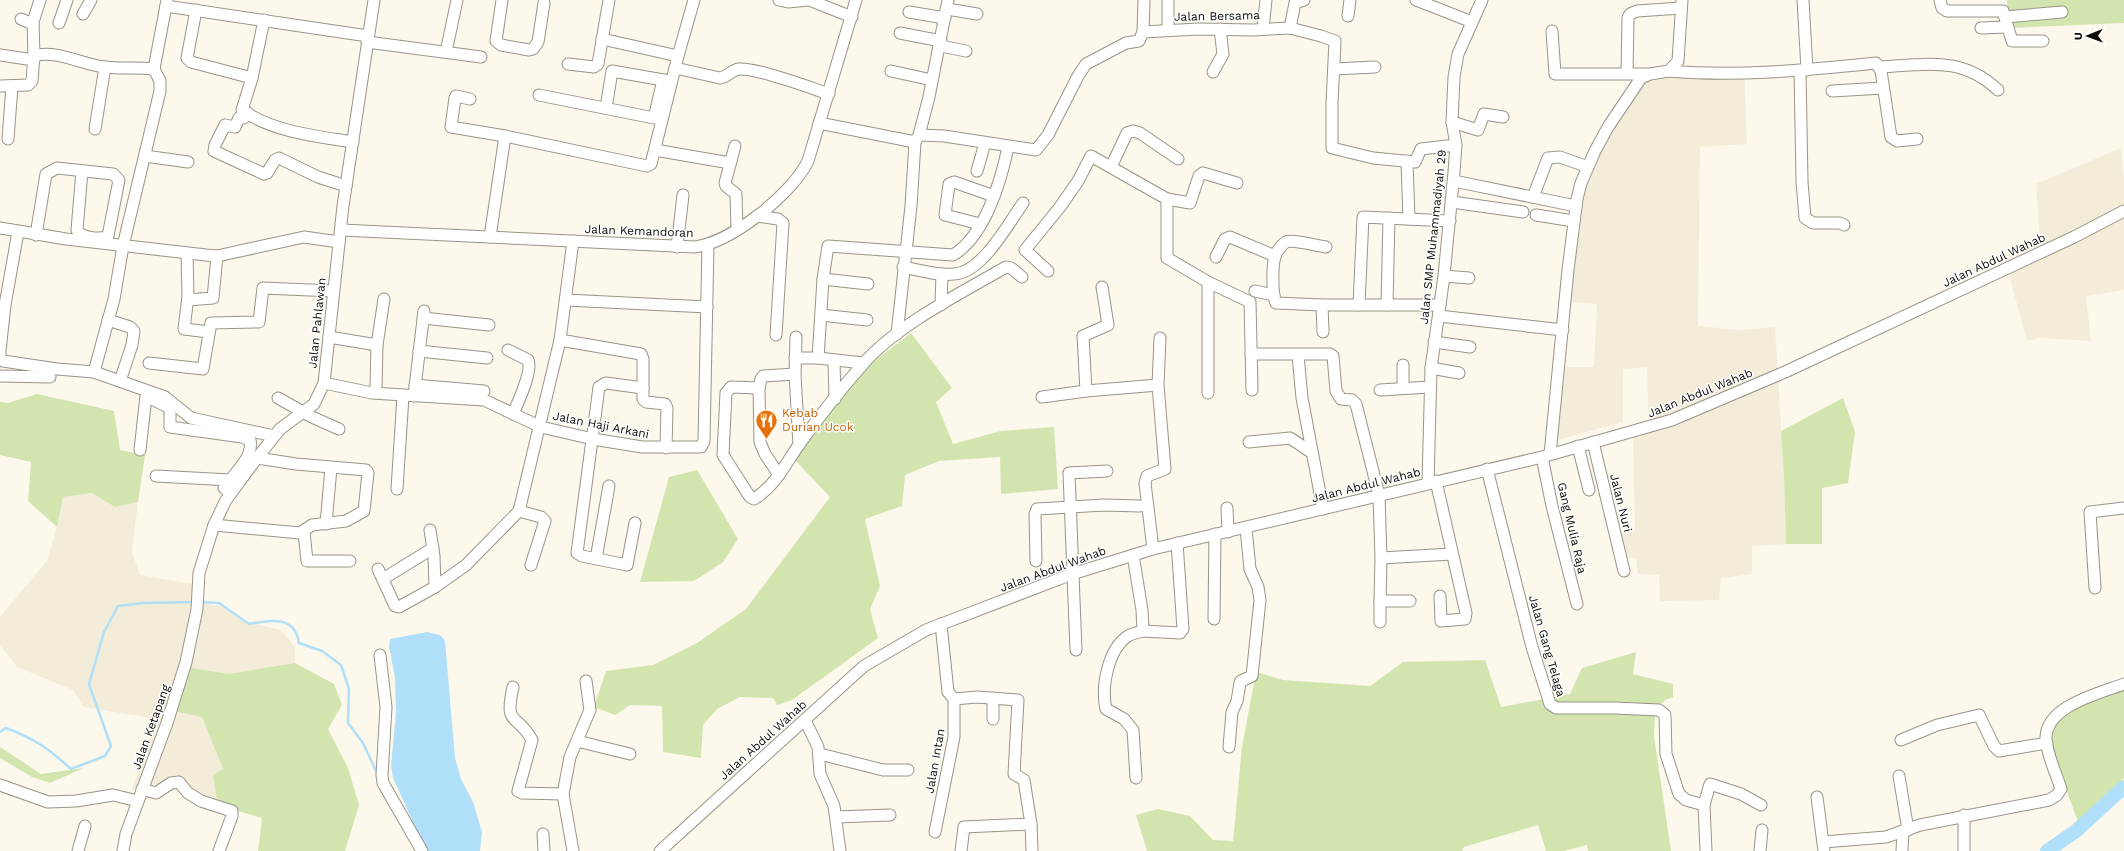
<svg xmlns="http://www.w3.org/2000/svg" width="2124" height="851" font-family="'Work Sans',sans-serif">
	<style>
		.built { fill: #f3ecd9 }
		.green { fill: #d2e5ae }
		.water { fill: #b0dff9 }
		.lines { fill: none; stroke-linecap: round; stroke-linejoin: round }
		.stream { stroke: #b0dff9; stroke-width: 2.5 }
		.river { stroke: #b0dff9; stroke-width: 14 }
		.minor-casing { stroke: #989489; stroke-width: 13 }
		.minor { stroke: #fff; stroke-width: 11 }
		.labels { text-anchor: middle; stroke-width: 3; stroke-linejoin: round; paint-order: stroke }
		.street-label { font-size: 12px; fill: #0e0c08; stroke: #fff }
		.food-label { font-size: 12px; fill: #c56008; stroke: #fff; text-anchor: start }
	</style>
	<rect width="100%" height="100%" fill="#fdf8ec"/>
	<g class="built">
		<polygon points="1677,66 1744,68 1747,144 1700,147 1698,326 1739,330 1775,327 1784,476 1786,544 1752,546 1752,574 1721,578 1719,600 1660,601 1659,575 1638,574 1636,558 1619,558 1613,532 1635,531 1633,435 1649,431 1647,367 1623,369 1623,422 1550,442 1555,367 1594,367 1597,304 1561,301 1585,163 1633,82"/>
		<polygon points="2121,148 2124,179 2124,290 2086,296 2091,341 2039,338 2027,341 2004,256 2040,240 2036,184"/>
		<polygon points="92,493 115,507 138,502 132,552 140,575 200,585 199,603 220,606 242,621 281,630 295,647 295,663 229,674 186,667 175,710 202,716 223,769 218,805 151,783 132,790 157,719 84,707 73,690 17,667 0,645 0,617 47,561 57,527 63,497"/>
	</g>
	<g class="green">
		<polygon points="2007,0 2124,0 2124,23 2009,28"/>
		<polygon points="911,333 952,388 936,402 953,444 1001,431 1054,427 1058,489 1001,494 1000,457 939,461 905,475 902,506 865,519 880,586 870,609 878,638 792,700 777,705 773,698 740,697 717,709 703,725 701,758 663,752 662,706 630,705 615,715 594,707 606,671 653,665 697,643 746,609 830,497 794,459 864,369"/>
		<polygon points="37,394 114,411 120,450 145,455 138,502 115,507 92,493 63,497 57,527 28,501 31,462 0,455 0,402 8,403"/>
		<polygon points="1843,398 1855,432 1848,483 1822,488 1822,544 1786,544 1784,476 1781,431"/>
		<polygon points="697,470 738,539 723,562 694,581 640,582 669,477"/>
		<polygon points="1636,652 1633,674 1673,684 1673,697 1665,700 1655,710 1654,736 1671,851 1588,851 1587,845 1564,851 1546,851 1538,825 1464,847 1462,851 1147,851 1136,815 1158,809 1190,816 1213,840 1233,841 1242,747 1256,672 1283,680 1370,686 1403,662 1485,660 1501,707 1570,694 1582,668"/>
		<polygon points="295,663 334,684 342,705 328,729 348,768 359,805 345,851 258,851 262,818 218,805 213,775 223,769 202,717 174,711 186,667 229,674"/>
		<polygon points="2124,688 2124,778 2078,822 2049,742 2057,718 2068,710"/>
		<polygon points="0,747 41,774 84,768 50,783 32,777 0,758"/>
	</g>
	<polygon class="water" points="427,632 440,635 445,641 455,758 461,779 473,802 482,832 480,851 426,851 393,778 391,766 396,712 395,678 389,646 390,639"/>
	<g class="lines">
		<g class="stream">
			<path d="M 199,602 L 219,603 L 249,624 C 271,620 295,615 299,643 L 322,651 L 341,665 L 349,689 L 348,723 L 363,743 L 378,775"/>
			<path d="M 0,732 L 6,728 C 35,739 48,748 71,769 L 105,756 L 111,746 L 89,684 L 104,632 L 118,606 L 143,603 L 194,602"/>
		</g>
		<polyline class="river" points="2047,851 2076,831 2124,787"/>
		<defs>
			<g id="minor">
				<polyline points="502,0 496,41 501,45 529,50 533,49 538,42 544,3"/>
				<polyline points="779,0 788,2 808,0"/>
				<polyline points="809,0 852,17"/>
				<polyline points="1416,0 1472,22"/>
				<polyline points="1803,0 1807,70"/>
				<polyline points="1940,0 1942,8 1947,11 2003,11 2012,41 2043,41"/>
				<polyline points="166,6 368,36"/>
				<polyline points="947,9 977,14"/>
				<path d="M 196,10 L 187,58 L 191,62 L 252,78 L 242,110 C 273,132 316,136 353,142"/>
				<polyline points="909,12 945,18"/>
				<polyline points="83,14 91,0"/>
				<polyline points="1348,16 1350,0"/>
				<polyline points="2005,17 2062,12"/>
				<polyline points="21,19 33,24"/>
				<polyline points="59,23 67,0"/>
				<polyline points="1290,28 1295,3 1304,0"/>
				<polyline points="1981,28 2007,27"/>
				<polyline points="1263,29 1266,0"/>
				<polyline points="1168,30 1168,0"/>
				<polyline points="1552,31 1555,74 1649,74"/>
				<polyline points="1143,32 1144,0"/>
				<polyline points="900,33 941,41"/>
				<polyline points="602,39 678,56"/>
				<polyline points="367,42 481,57"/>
				<polyline points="941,46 966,51"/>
				<polyline points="446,52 457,0"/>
				<polyline points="0,55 34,60"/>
				<polyline points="34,56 33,22 40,0"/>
				<polyline points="568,64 594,67 598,64 609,0"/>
				<path d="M 1879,67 C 1926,65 1961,55 1998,90"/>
				<path d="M 675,68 L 720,78 C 728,77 731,70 739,69 C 758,68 808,87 829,94"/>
				<polyline points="1334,69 1375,67"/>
				<polyline points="891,71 932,80"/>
				<path d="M 1669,71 C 1739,77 1806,70 1876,63 L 1881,71 L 1891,137 L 1897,141 L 1917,139"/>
				<polyline points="1800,71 1802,182 1805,218 1813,223 1840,223 1844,225"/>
				<polyline points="1213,72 1223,54 1220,29"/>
				<polyline points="1627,73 1628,18 1630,14 1637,11 1681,8"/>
				<polyline points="252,78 264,20"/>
				<path d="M 0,86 L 28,85 L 32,81 L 34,56 C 56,49 83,65 105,67 C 121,69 138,67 154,69 L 167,0"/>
				<polyline points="1832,91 1883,88"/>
				<polyline points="539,95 654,118 663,80"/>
				<polyline points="470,99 456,96 455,98 451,127 505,136"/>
				<polyline points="606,108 612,71 669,81"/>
				<polyline points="248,113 244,118 239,118 235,127 225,125 215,145 214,151 264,174 267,173 275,160 279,158 318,177 346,186"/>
				<polyline points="1452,122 1478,130 1484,114 1503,117"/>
				<polyline points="819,123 915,142"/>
				<polyline points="95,129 105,67"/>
				<polyline points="919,135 944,136 1036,150 1048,135 1078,76 1086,64 1126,43 1139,41 1143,32 1198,29 1253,30 1290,28 1321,36 1335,41 1332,103 1332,148 1373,158 1415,162 1421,149 1456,145"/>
				<polyline points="8,139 12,86"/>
				<polyline points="735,146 725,183 726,186 736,194 737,229"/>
				<polyline points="655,150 730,163"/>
				<polyline points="145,156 188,162"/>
				<polyline points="1407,161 1409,219"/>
				<polyline points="1111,167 1127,133 1133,131 1140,133 1178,159"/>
				<polyline points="977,171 985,143"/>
				<polyline points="1454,181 1576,206"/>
				<polyline points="1533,197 1548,158 1560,157 1588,167"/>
				<polyline points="1167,199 1190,203 1199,176 1203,173 1237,183"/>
				<polyline points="1452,202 1523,212"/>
				<polyline points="1536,215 1574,221"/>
				<polyline points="757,216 778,219 783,223 776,335"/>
				<polyline points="980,224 945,215 949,184 954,182 994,196"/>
				<polyline points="0,228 66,239 206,255 217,256 304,237 339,242"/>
				<path d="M 341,230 L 695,247 C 732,242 792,194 808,161 L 856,0"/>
				<polyline points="18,232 5,305 0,351 0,358 3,361 57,369 94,372 165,397 191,418 274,436"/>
				<path d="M 36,235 L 46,174 L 57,168 L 113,174 L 119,180 L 108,236 C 100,240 81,238 77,230 L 82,171"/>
				<polyline points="490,237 505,136 647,166 651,164 678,56 694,0"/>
				<polyline points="677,247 683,195"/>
				<path d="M 1326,247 C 1318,246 1293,239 1286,242 C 1282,244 1276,252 1275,257 C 1272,265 1272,296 1276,303 L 1322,305 L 1440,305"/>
				<polyline points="187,254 188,296 184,329 209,332"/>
				<polyline points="1216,257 1225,239 1230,237 1275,256"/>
				<path d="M 903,267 C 920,270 937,276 954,274 C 982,273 1008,224 1023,203"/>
				<polyline points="1048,271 1025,250 1060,207 1078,181 1091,156 1167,199 1167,258 1208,282 1208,393"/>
				<polyline points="1444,276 1469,278"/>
				<polyline points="823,279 868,284"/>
				<polyline points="1208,282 1250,302 1252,390"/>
				<polyline points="1102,287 1108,325 1083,336 1086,391 1158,385"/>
				<polyline points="1255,291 1274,295"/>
				<polyline points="188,300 213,298 217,256"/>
				<polyline points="566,300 707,307"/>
				<polyline points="941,305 942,274"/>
				<polyline points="1322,305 1323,332"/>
				<polyline points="1359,305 1363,217 1450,221"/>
				<polyline points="1387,305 1389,218"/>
				<polyline points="821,315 867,320"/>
				<polyline points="1439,316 1563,330"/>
				<polyline points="423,318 489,325"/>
				<polyline points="108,320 130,327 134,331 132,345 120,381"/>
				<polyline points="897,334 911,206 915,142 919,135 929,97 948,0"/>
				<polyline points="329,337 377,345"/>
				<polyline points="796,337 795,374 799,445"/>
				<polyline points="560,340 641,354 643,359 643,399 646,402 665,404 667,408 666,448"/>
				<polyline points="1434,342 1470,347"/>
				<path d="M 508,350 L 528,360 C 533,371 518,402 513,414"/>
				<polyline points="419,351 487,358"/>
				<polyline points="1251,354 1330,354 1333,356 1336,391 1341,399 1352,400 1356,404 1379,495 1381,558 1452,554"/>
				<polyline points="1298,355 1302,398 1323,509"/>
				<polyline points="795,358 818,358 863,363"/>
				<path d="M 818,358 L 823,279 L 828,246 L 953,255 C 985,236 1001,181 1008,147"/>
				<polyline points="834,361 835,399"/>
				<polyline points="149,363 203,369 211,323 259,322 263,288 333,291"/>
				<polyline points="1403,365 1403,388"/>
				<polyline points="1431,368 1459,373"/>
				<polyline points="94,372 114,299 123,246 160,91 160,81 154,69"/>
				<polyline points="0,376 50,377"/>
				<polyline points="324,383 372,393 484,400 541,427 593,439 642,447 701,447 704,441 708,244"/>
				<polyline points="415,385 484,391"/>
				<polyline points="376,388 377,345 384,299"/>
				<path d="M 759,388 L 731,387 L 726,393 L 723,455 L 750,497 L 754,499 C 775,486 785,465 798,446 C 818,418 840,390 863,364 C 897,325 961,293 1006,267 L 1011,268 L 1022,277"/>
				<polyline points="1380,390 1430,387"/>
				<polyline points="414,396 424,311"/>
				<polyline points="1042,397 1086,391"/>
				<polyline points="278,398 312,417 339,429"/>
				<polyline points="1249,442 1290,438 1311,452"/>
				<polyline points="1593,442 1624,571"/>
				<polyline points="1578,446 1589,490"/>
				<path d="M 140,450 L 146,396 L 170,408 L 170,427 L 242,437 L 250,440 C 254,458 233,474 224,488 L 231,493"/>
				<polyline points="1550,454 1568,270 1577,199 1581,183 1595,151 1608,127 1641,78 1650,74 1669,71 1678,61 1682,0"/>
				<polyline points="1542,457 1552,506 1577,604"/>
				<polyline points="1487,469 1532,647 1550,704 1556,708 1615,708 1659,710 1665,715 1666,754 1679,794 1686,800 1704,805 1706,851"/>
				<polyline points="779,475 765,454 760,442 759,388 761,379 763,376 795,374"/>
				<polyline points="156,476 230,480"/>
				<polyline points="1436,481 1466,613 1465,619 1441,621 1440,596"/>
				<polyline points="1428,483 1431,368 1444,276 1454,172 1456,145 1452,122 1454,77 1458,54 1482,0"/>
				<polyline points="397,489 403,396"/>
				<polyline points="1227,508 1228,532"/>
				<polyline points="519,511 541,517 545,521 531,565"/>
				<polyline points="635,523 627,565 582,556 577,553 599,387 606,383 643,388"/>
				<polyline points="326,524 331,468"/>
				<polyline points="214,525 300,533 312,525 346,521 364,511 368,473 366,470 296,464 257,458"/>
				<polyline points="430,530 434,556 435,587"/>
				<polyline points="304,532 307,561 350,561"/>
				<polyline points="1153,549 1145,483 1147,476 1165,469 1158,385 1160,338"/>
				<path d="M 1133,555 L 1142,610 L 1143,631 C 1139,632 1133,633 1128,636 C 1108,649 1101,687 1106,709 L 1124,719 L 1133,730 L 1136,778"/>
				<polyline points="1381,558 1380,601 1410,601"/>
				<polyline points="596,559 609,486"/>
				<polyline points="1036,561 1035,514 1037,509 1104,505 1140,506"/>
				<polyline points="378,569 395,606 399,607 435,587 466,565 519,511 560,340 573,241"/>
				<polyline points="383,579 433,548"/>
				<polyline points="2095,588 2090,512 2124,508"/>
				<polyline points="1214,619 1215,534"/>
				<polyline points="1380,622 1380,601"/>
				<polyline points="1143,631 1180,633 1183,629 1177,543"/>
				<polyline points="1076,650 1069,473 1107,471"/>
				<polyline points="380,655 386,707 382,775 383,783 422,851"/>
				<path d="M 513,687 C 504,728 517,712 532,740 L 518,791 L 522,793 L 563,794"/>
				<polyline points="954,699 977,697 1018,700 1014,774 1024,780 1031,824 964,827 961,851"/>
				<polyline points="993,719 993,698"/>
				<polyline points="805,720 818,747 820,774 834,806 840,851"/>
				<polyline points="1901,740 1937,725 1979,715 1994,746 1999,751 2047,743"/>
				<polyline points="577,741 630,754"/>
				<polyline points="1229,747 1232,712 1237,701 1240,683 1241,681 1252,676 1260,600 1258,587 1250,569 1246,528"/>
				<polyline points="820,754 883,770 908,770"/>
				<polyline points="1899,776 1908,830"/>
				<polyline points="0,785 48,802 76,801 113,795 138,801"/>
				<polyline points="142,789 156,793 171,783 179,782 188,793 201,801 232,811 232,816 219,851"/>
				<polyline points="1817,797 1824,851"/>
				<polyline points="1704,805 1710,784 1741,794 1761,805"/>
				<polyline points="836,817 890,815"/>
				<polyline points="1031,824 1032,851"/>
				<polyline points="935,832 954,737 954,699 948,692 941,624"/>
				<polyline points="543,834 544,851"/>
				<polyline points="1823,842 1886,837 1903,831"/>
				<polyline points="78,851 85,826"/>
				<polyline points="123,851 126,834 167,723 186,662 197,609 199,573 214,525 226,500 257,458 280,429 314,404 324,383 343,206 374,0"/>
				<polyline points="573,851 563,794 570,757 590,710 586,681"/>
				<polyline points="660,851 864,666 926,630 1072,574 1153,549 1542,457 1672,420 1785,372 2074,237 2124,211"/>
				<polyline points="1760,851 1762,830"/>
				<path d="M 1902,851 L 1903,831 L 1920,825 L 2049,800 L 2057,795 L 2061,789 C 2056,773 2047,755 2046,739 C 2045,706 2100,693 2124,684"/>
				<polyline points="1964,851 1964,815"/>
			</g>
		</defs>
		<use href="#minor" class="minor-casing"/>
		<use href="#minor" class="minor"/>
	</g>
	<defs>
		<symbol id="restaurant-pin" viewBox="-11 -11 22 30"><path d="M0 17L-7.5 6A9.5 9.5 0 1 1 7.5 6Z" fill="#e8710a" stroke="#fff"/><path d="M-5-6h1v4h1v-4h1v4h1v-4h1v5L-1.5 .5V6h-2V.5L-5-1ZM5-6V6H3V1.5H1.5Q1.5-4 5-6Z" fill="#fff"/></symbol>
	</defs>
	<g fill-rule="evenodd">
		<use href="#restaurant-pin" x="754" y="408" width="25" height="34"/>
	</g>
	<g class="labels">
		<g class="street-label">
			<text transform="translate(1217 16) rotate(-1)" y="4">Jalan Bersama</text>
			<text transform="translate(639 231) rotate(2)" y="4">Jalan Kemandoran</text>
			<text transform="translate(1433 237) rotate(-84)" y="4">Jalan SMP Muhammadiyah 29</text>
			<text transform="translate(1994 260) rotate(-25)" y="4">Jalan Abdul Wahab</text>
			<text transform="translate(317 323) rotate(-84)" y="4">Jalan Pahlawan</text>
			<text transform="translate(1700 393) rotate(-22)" y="4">Jalan Abdul Wahab</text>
			<text transform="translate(601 425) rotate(11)" y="4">Jalan Haji Arkani</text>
			<text transform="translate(1366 485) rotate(-14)" y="4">Jalan Abdul Wahab</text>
			<text transform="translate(1621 503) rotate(76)" y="4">Jalan Nuri</text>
			<text transform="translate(1572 528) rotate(77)" y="4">Gang Mulia Raja</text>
			<text transform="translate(1053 569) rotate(-20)" y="4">Jalan Abdul Wahab</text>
			<text transform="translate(1547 646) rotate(74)" y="4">Jalan Gang Telaga</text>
			<text transform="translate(151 727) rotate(-70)" y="4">Jalan Ketapang</text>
			<text transform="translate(763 740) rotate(-42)" y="4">Jalan Abdul Wahab</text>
			<text transform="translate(935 761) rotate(-80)" y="4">Jalan Intan</text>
		</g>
		<g class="food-label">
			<text x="782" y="417">Kebab<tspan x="782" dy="14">Durian Ucok</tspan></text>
		</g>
	</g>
	<g transform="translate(2088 36) rotate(269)" stroke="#ffffff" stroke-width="3" paint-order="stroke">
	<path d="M0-3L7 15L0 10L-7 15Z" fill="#0e0c08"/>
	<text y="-6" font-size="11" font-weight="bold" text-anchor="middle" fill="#0e0c08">U</text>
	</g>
</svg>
